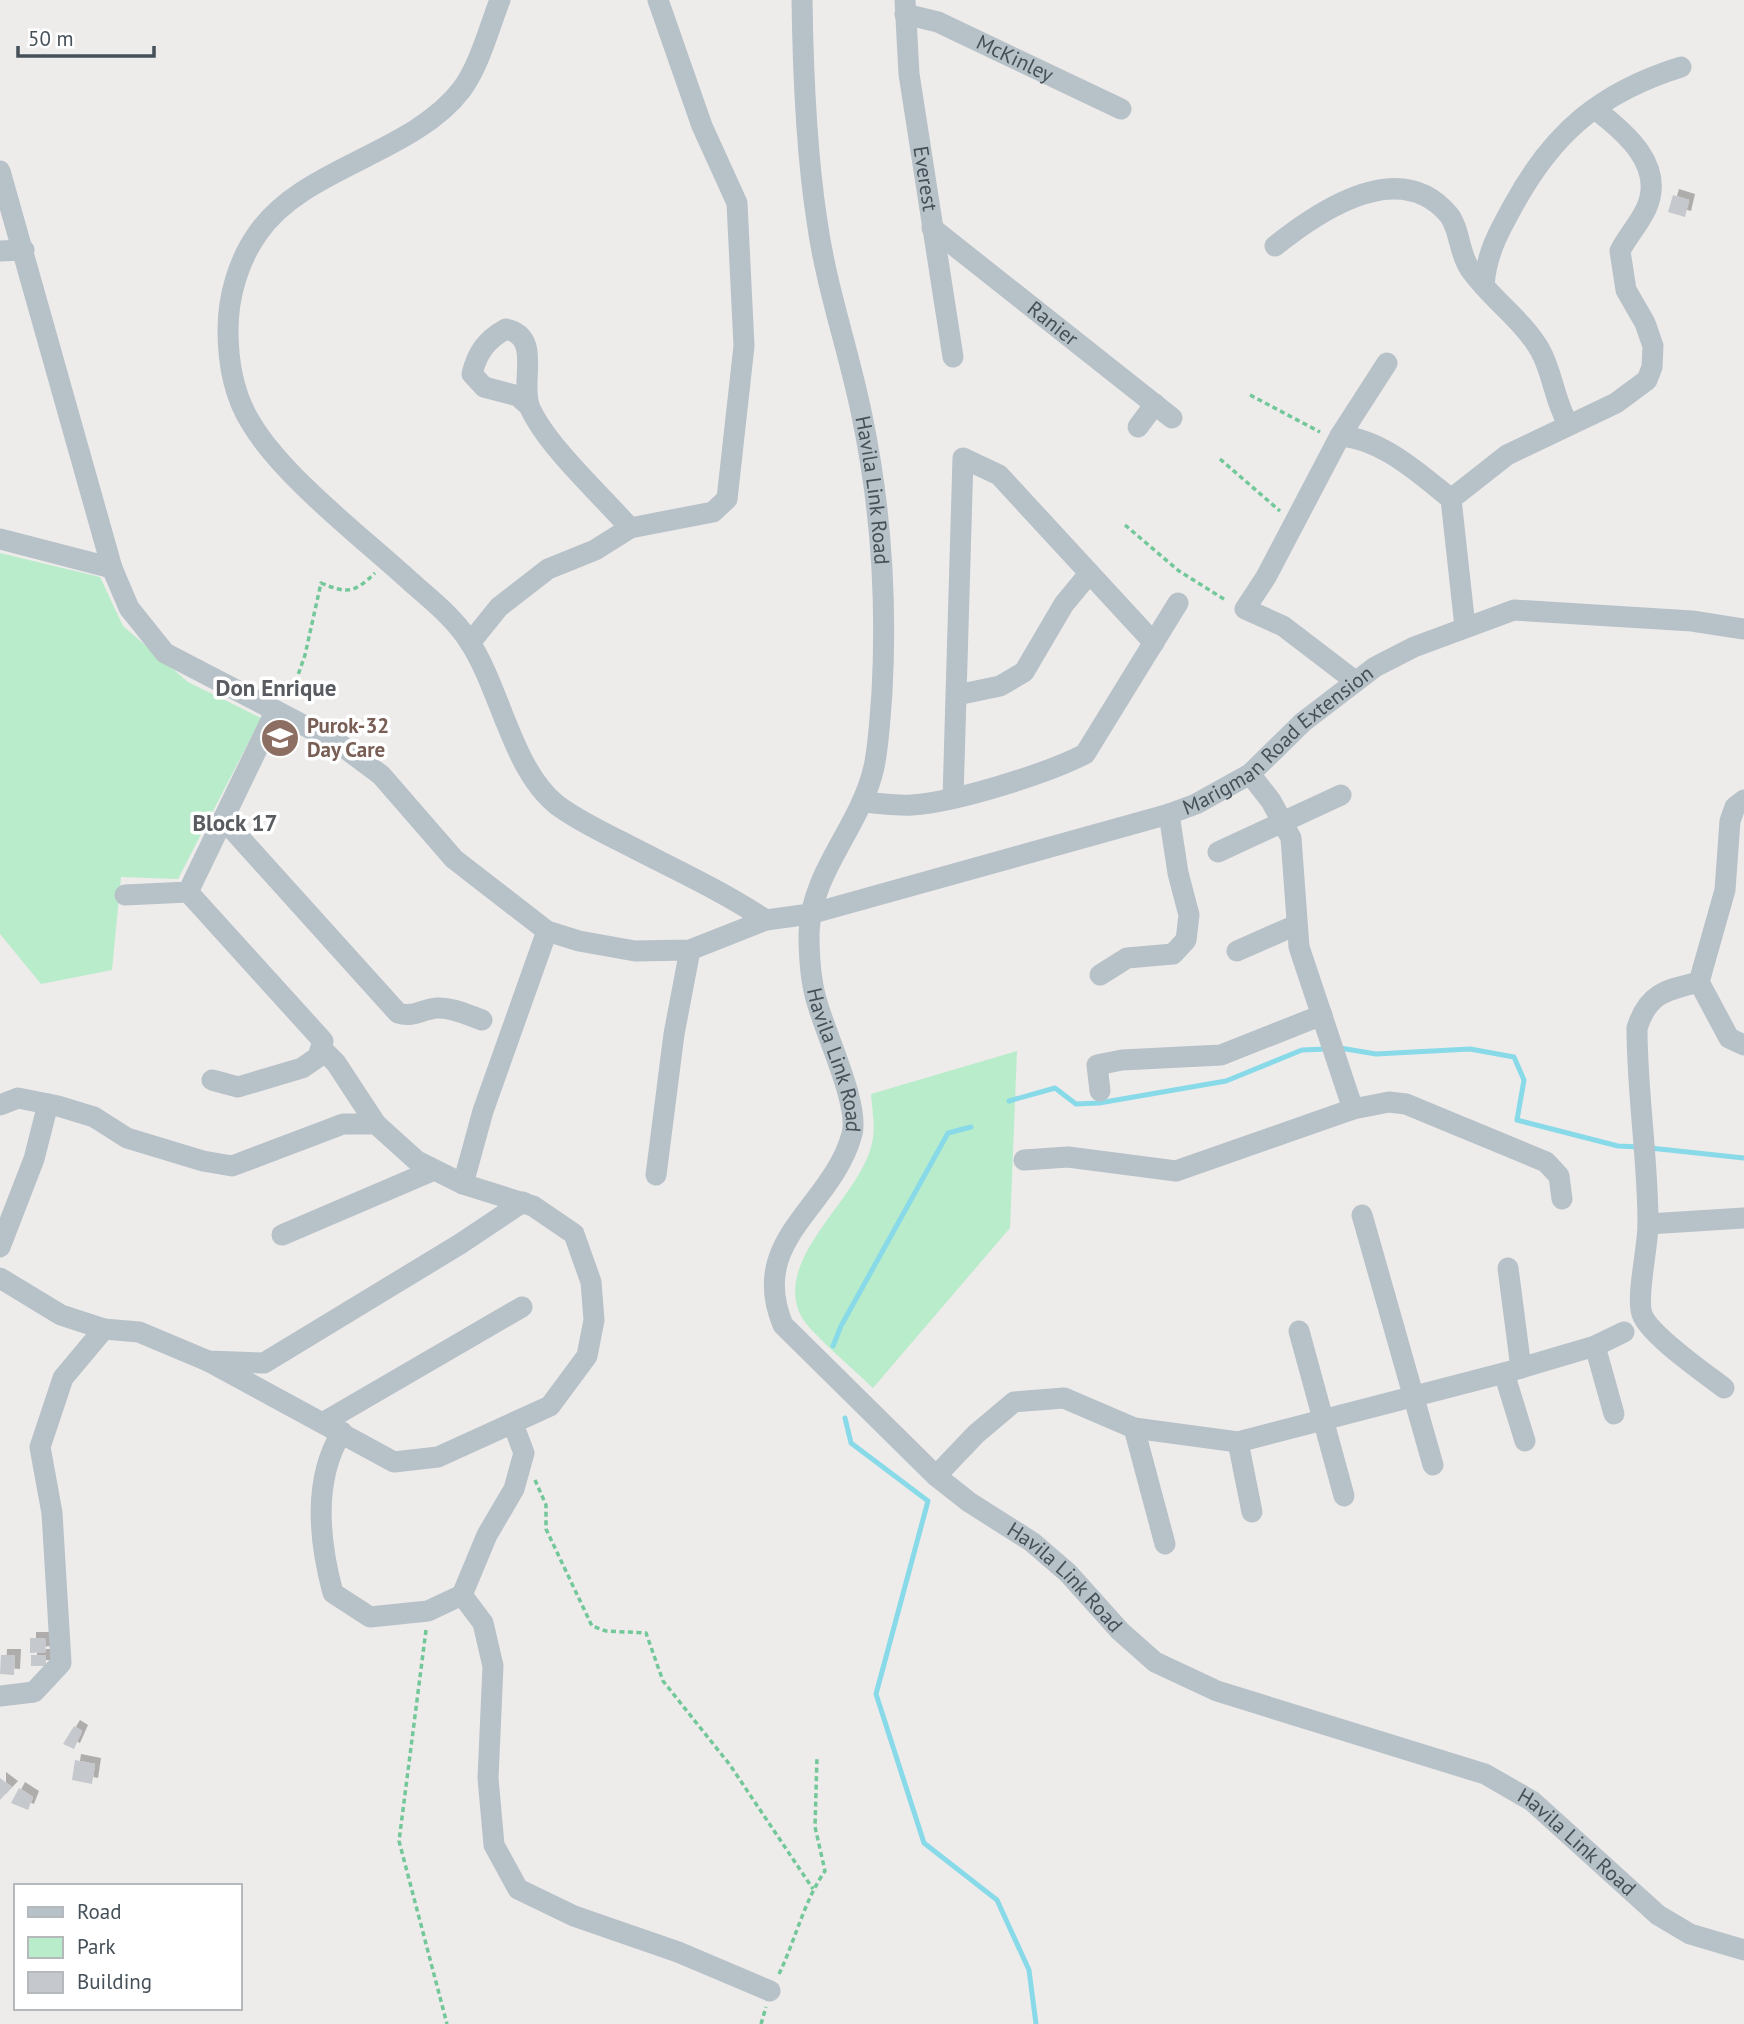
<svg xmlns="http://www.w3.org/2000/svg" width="1744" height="2024" font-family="'PT Sans',sans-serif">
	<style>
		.green { fill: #b9ecca }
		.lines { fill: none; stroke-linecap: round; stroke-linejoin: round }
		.stream { stroke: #88dae8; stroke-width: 5 }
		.building { fill: #c5c9ce; filter: url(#shadow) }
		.path { stroke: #73c899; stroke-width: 3.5; stroke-dasharray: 5 3.5; stroke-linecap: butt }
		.minor { stroke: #b7c1c8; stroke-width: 21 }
		.labels { text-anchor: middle; stroke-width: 7; stroke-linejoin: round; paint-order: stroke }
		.street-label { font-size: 21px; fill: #455058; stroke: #fff }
		.education-label { font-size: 21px; font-weight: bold; fill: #785e54; stroke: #fff; text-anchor: start }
		.neighbourhood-label { font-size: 23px; font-weight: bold; fill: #585c60; stroke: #fff }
	</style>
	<defs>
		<filter id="shadow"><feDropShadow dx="6" dy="-6" stdDeviation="0" flood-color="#0004"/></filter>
	</defs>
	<rect width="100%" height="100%" fill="#eeebeb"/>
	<g class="green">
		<polygon points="0,553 100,577 123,626 188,682 261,718 178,879 121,877 112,970 41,984 0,934"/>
		<path d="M 1017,1051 L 1010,1228 L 873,1388 C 858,1373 808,1331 801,1316 C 771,1256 865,1196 873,1138 C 875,1124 872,1108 871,1094 Z"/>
	</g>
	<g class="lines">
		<g class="stream">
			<polyline points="1340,1048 1376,1054 1470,1049 1514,1057 1524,1080 1517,1120 1618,1146 1640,1147"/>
			<polyline points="1009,1101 1055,1088 1076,1104 1099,1103 1226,1081 1302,1050 1326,1049"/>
			<polyline points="1650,1148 1744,1158"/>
			<polyline points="833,1346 841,1326 948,1133 971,1127"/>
			<polyline points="845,1418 851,1443 928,1501 876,1694 924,1843 997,1900 1029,1970 1036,2024"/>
		</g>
	</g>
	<g class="building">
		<polygon points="1673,195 1689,200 1685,217 1668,212"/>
		<polygon points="30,1638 45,1638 46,1652 30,1653"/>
		<polygon points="1,1655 15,1655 14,1675 0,1674"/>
		<rect x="31" y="1655" width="15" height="11"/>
		<polygon points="74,1726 82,1731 74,1749 63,1744"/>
		<polygon points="75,1760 95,1764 92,1784 72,1780"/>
		<polygon points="0,1778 12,1787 0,1800"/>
		<polygon points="19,1788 33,1797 28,1810 11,1803"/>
	</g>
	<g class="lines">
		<g class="path">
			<polyline points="1250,395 1320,432"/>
			<polyline points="1220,459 1280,511"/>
			<polyline points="1125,525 1179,571 1227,601"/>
			<path d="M 290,698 L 305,655 L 321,583 C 348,594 354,593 375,573"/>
			<polyline points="535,1480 546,1505 546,1529 592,1626 606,1631 646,1633 663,1681 730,1765 813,1889"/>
			<polyline points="426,1630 399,1841 447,2024"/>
			<path d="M 779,1974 C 795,1941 804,1901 825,1871 L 815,1827 L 817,1757"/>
			<polyline points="761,2024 766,2007"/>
		</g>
		<g class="minor">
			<path d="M 500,0 C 489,28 480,64 462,89 C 413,154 303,167 258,233 C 238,261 228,297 228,330 C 228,362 234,396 251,423 C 283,477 363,538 411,582 C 432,600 454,618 469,641 C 501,690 512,769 557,805 C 577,820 602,832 624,843 C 672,868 721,890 766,920"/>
			<path id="s1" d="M 802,0 C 803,71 806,150 817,221 C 826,287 849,351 862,416 C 881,507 887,599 882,692 C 880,717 879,743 874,767 C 861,826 811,871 809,933 C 809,954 810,975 815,995 C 823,1030 860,1103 852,1134 C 832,1208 747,1239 783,1325 L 936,1476 L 969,1502 L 1032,1542 L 1068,1573 L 1120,1631 L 1155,1662 L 1217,1691 L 1485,1774 L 1532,1801 L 1658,1915 L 1690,1934 L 1744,1950"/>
			<path id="s2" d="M 905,0 L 909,74 L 953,357"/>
			<path id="s3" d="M 905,14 L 938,22 L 1121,109"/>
			<path id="s4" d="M 0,171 L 112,568 L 129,608 L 165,653 L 338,743 L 381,775 L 454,859 L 547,931 L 579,941 L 635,951 L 690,950 L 766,920 L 810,914 L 1169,814 L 1196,804 L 1250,774 L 1303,722 L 1375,667 L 1414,647 L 1514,610 L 1692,621 L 1744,629"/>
			<path id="s5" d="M 932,228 L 1172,418"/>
			<path d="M 1275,246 C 1320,210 1400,156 1449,215 C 1460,229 1459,254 1470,269 C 1490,298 1522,319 1540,350 C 1553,373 1554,400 1568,424"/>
			<polyline points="0,251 24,250"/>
			<path d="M 1484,286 C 1486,255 1498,233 1513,206 C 1553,132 1601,92 1681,67"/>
			<path d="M 529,406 L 518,396 L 484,387 L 472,374 C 477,353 486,340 506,329 C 543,337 519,382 530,408 C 547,446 601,495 630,528"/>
			<polyline points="1138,427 1155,404"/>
			<path d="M 1340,436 C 1382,439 1420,474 1451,499 L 1465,627"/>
			<path d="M 1451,499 L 1507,455 L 1616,403 L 1647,380 L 1652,367 L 1653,346 L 1645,323 L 1626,290 L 1620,251 C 1627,237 1639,224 1646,209 C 1666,166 1625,132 1595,109"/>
			<polyline points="0,539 112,568"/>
			<polyline points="470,643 499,607 548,569 595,550 630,528 713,512 727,499 744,346 737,203 702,126 658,0"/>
			<polyline points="1355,681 1283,626 1245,609 1266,577 1340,436 1387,363"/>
			<polyline points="957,695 1000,686 1024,672 1064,604 1088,575"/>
			<polyline points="1250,774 1271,801 1291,838 1299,947 1353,1109"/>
			<polyline points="953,798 963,458 999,475 1154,643"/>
			<polyline points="1744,800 1735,807 1730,821 1725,890 1699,982 1729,1038 1744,1045"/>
			<path d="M 862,802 C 879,803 896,806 912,805 C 956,802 1046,774 1085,754 L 1178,603"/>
			<path d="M 223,819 L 398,1013 C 413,1018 422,1009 437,1008 C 452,1007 468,1015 482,1020"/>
			<polyline points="1218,852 1341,795"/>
			<polyline points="188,892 323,1041 318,1057 302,1068 238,1087 212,1080"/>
			<polyline points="125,895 188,892 275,712"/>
			<polyline points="1237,951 1296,925"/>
			<polyline points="1100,975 1127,958 1173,954 1186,940 1189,915 1178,873 1169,814"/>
			<path d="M 1699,982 C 1666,990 1648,993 1637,1028 C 1637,1093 1648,1159 1648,1224 C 1648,1248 1636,1296 1642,1314 C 1649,1335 1705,1373 1724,1388"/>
			<polyline points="323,1050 336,1063 376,1124"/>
			<polyline points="1100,1091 1097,1065 1122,1060 1221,1055 1322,1015"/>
			<polyline points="0,1105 18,1098 58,1106 94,1117 127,1138 203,1161 232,1166 343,1124 376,1124 417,1161 463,1184"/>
			<polyline points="1024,1160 1068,1157 1176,1171 1353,1109 1389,1102 1406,1104 1546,1162 1559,1176 1562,1199"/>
			<polyline points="656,1175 674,1034 690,950"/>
			<polyline points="1362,1215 1433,1465"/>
			<polyline points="1648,1224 1744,1218"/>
			<polyline points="282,1235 434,1170"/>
			<polyline points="0,1247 34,1159 48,1104"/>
			<polyline points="1508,1268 1521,1368"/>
			<polyline points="0,1278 61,1315 104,1329"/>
			<polyline points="1299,1331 1344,1496"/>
			<polyline points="1595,1346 1614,1414"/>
			<polyline points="208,1361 394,1462 438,1457 550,1406 587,1356 594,1320 591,1282 574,1234 533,1206 463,1184 483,1111 547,931"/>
			<polyline points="1504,1373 1525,1441"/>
			<polyline points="324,1422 522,1307"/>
			<polyline points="1134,1428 1165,1544"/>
			<path d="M 342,1432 C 312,1480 319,1541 333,1593 L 370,1617 L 428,1611 L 462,1595 L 483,1623 L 493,1666 L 488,1778 L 494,1845 L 518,1889 L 574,1916 L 678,1952 L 770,1991"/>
			<polyline points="1238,1442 1252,1512"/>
			<polyline points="936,1476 976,1434 1014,1402 1064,1398 1134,1428 1238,1442 1504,1373 1595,1346 1624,1332"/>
			<polyline points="462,1595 487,1535 514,1489 524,1453 513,1424"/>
			<polyline points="0,1696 34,1692 61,1663 52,1513 40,1447 63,1378 104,1329 139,1332 208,1361 264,1363 460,1244 523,1202"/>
		</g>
	</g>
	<defs>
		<symbol id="school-disc" viewBox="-11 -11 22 22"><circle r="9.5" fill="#8d6e63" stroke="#fff"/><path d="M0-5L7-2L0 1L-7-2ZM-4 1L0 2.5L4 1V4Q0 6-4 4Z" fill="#fff"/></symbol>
	</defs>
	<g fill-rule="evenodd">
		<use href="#school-disc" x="258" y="716" width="44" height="44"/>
	</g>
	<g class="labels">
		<g class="street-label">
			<text dy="7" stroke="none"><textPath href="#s3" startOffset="119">McKinley</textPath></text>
			<text dy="7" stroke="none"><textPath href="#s2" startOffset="180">Everest</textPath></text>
			<text dy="7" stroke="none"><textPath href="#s5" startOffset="154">Ranier</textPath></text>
			<text dy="7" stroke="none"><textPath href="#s1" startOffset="497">Havila Link Road</textPath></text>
			<text dy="7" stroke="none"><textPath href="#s4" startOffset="1768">Marigman Road Extension</textPath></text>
			<text dy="7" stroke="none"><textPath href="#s1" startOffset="1085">Havila Link Road</textPath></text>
			<text dy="7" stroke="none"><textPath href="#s1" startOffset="1755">Havila Link Road</textPath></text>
			<text dy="7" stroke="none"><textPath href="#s1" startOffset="2343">Havila Link Road</textPath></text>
		</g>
		<g class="education-label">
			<text x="307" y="733">Purok-32<tspan x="307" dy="24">Day Care</tspan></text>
		</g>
		<g class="neighbourhood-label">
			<text x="276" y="696">Don Enrique</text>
			<text x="235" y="831">Block 17</text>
		</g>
	</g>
	<rect x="14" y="1884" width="228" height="126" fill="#ffffff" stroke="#b5b9bc" stroke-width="2"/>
	<rect x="28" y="1907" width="35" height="10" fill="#b7c1c8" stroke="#b5b9bc" stroke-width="2"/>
	<text x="77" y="1919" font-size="21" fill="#455058">Road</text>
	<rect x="28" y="1937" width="35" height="21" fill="#b9ecca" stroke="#b5b9bc" stroke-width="2"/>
	<text x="77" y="1954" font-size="21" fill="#455058">Park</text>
	<rect x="28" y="1972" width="35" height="21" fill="#c5c9ce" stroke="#b5b9bc" stroke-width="2"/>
	<text x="77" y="1989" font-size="21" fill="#455058">Building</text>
	<path d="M18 46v10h136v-10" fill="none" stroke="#455058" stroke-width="3.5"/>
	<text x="28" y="46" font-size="21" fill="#455058" stroke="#ffffff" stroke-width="5" paint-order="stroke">50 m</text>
</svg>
